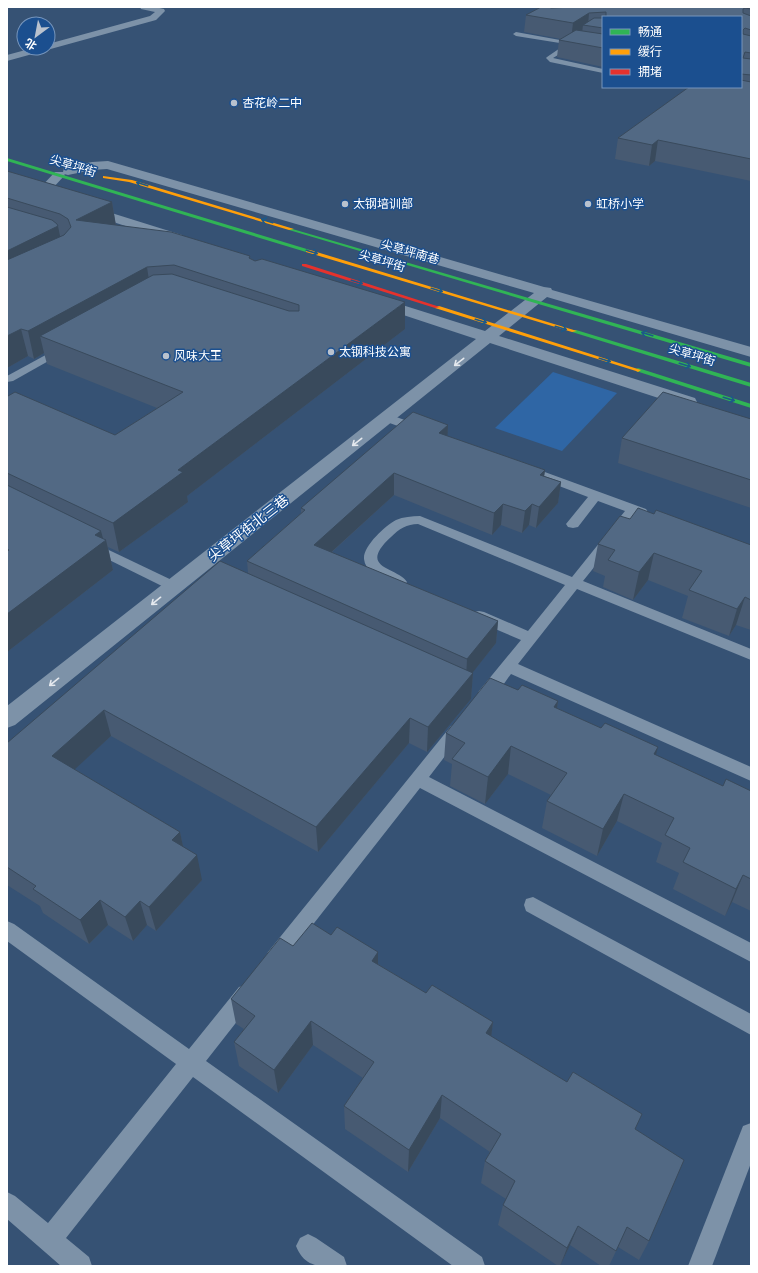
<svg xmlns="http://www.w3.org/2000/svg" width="758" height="1273" font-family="Jost,'Noto Sans SC',sans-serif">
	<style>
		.green { fill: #2f66a5 }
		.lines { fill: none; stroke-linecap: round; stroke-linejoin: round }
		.lane { fill: #7d92a8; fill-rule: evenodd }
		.street { fill: #7d92a8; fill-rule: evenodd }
		.fast { fill: #30b455; fill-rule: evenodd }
		.slow { fill: #ff9f0a; fill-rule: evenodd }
		.jam { fill: #e5322d; fill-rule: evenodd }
		.wall { fill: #475a72 }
		.shaded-wall { fill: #394a5c }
		.building { fill: #526984; stroke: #394a5c }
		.oneway { stroke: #1d5989 }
		.oneway2 { stroke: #e5e9ee }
		.poi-dot { fill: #b9c2ce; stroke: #1b4f8f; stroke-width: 1.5 }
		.labels { text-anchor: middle; stroke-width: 3; stroke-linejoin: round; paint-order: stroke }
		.far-poi-label { font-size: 12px; fill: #fff; stroke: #1b4f8f; text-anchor: start }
		.far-street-label { font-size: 12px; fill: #fff; stroke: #1b4f8f }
		.street-label { font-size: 14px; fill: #fff; stroke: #1b4f8f }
	</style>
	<rect width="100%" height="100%" fill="#365274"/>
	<polygon class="green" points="553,372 617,393 562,451 495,428"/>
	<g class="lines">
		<g class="lane">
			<polygon points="603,30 603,34 591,34 577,43 603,47 603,51 573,46 553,58 603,69 603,73 550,62 546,58 547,57 566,44 516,36 513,34 516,32 571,42 588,31"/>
			<polygon points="64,345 69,348 68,350 13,381 7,382 7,376"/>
			<polygon points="388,414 424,427 426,430 424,433 420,434 384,421 382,418 384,415"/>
			<path d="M 542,471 L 646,509 L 648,512 L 646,515 L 641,516 L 636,515 L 583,581 L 751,649 L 751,660 L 577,589 L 518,664 L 751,767 L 751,781 L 511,674 C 503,684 494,703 479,699 L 477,695 L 479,691 L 521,640 L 474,620 L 472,616 L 474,612 L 479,611 L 484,612 L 528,631 L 565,585 L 418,524 C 407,524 399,529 391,537 C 356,569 398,567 407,582 L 405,585 C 398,587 392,584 385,581 C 377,576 365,570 364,559 C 363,546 385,526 396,520 C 403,517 412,516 420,516 L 572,577 L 625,511 L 598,501 L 578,527 L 573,528 L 568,527 L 566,524 L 588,497 L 538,478 L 536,475 L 538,472 Z"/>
			<polygon points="92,542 178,583 180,586 178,589 173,591 168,589 87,549 85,546 87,543"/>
			<polygon points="457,724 463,726 465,730 429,777 751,943 751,962 420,788 282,964 275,967 268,964 265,958 268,952 451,726"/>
			<polygon points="533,897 751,1014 751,1035 526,911 524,905 526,899"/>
			<polygon points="7,921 14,924 189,1049 239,987 246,985 253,987 256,994 253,1001 206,1061 482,1257 485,1266 453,1266 193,1077 66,1238 89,1257 92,1266 61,1266 7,1219 7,1192 15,1196 48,1223 176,1064 7,941"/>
			<polygon points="751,1123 751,1163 712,1266 688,1266 743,1126"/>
			<path d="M 308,1234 L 316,1238 L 344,1257 L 347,1266 C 325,1266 306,1271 296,1246 L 300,1238 Z"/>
		</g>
		<g class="street">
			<polygon points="140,7 155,7 164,9 165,11 156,20 7,61 7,55 33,48 48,48 48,44 150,16 155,12 141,9"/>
			<polygon points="108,161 544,287 551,288 552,290 751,347 751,357 547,297 499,336 695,398 697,402 695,406 689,407 683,406 490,343 15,725 7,728 7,706 476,339 370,304 368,301 370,298 375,297 380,298 485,331 534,293 107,169 92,170 68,175 64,174 65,175 51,190 54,195 182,235 184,238 182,241 172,241 45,200 39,189 55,172 63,172 64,168 92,162"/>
		</g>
		<g class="fast">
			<polygon points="7,158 310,250 311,251 306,252 7,161"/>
			<polygon points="289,228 751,363 751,367 289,230"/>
			<polygon points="572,330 576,330 751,383 751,387 572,332"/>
			<polygon points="638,368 751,404 751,408 636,371 636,369"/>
		</g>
		<g class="slow">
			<polygon points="103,176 132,180 294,229 289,230 129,182 103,178"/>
			<polygon points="306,250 310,250 577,331 572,332 306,252"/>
			<polygon points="435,306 439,306 641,370 638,372 636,371 435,308"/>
		</g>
		<polygon class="jam" points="302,264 306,264 440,307 435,308 302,266"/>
	</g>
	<g class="wall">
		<polygon points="556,7 751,7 751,181 655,161 649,166 615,159 618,138 741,87 741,17 603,17 603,67 557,57 559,40 561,39 524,32 526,15 551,8 556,8"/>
		<polygon points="7,171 112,202 116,225 250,258 255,261 405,329 187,496 188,502 119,552 108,547 113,570 7,652 7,396 115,435 157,408 47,364 44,353 34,359 28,356 7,368"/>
		<polygon points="751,419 751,508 618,463 622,438"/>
		<polygon points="448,425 447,436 545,470 544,476 561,482 558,503 536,528 529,525 522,533 501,525 492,535 394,495 331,553 498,621 496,643 472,673 473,673 471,699 427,752 409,743 318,852 111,736 74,769 180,832 183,847 202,880 156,931 147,925 133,941 108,925 89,944 43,913 40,906 7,885 7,743 248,573 247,561 301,513 301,508"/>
		<polygon points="654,514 751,545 751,630 736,625 729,636 682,618 688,596 648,580 633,600 603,587 605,576 593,571 598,544 630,519"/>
		<polygon points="518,690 558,701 557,708 656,755 723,786 751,791 751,911 732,902 725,916 673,889 679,873 656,862 662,843 617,821 597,856 542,828 547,801 551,795 508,774 485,804 450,786 452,764 444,760 446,733"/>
		<polygon points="331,935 378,952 378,964 426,993 493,1022 491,1036 636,1130 649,1241 639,1260 618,1247 609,1266 601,1266 570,1245 560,1266 558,1266 498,1225 503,1205 506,1199 481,1183 485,1161 490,1152 440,1118 408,1172 345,1129 344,1106 363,1078 313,1045 278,1093 239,1066 234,1042 244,1029 236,1024 231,999 293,946"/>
	</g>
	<g class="shaded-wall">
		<polygon points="589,13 588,26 583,25 582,33 571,40 573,23"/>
		<polygon points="658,140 655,161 649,166 652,145"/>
		<polygon points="112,202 116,227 76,220"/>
		<polygon points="58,226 63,251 7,280 7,251"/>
		<polygon points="147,267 151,294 40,336 44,353 34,359 28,331"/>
		<polygon points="405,302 405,329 187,496 188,502 119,552 113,523 178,470"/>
		<polygon points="21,329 28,356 7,368 7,336"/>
		<polygon points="448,425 447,446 439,433"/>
		<polygon points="545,470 542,492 540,475"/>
		<polygon points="394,473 394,495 315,567 314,545"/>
		<polygon points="561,482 558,503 536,528 539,507"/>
		<polygon points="503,504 501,525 492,535 494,513"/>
		<polygon points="532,504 529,525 522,533 525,511"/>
		<polygon points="101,531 104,542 106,540 113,570 7,652 7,614 95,535"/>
		<polygon points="654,553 648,580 633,600 639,572"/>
		<polygon points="745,597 736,625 729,636 737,609"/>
		<polygon points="498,621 496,643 466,681 467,659"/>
		<polygon points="473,673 471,699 427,752 428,727"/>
		<polygon points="558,701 554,729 554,707"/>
		<polygon points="104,710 111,736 61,782 52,756"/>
		<polygon points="410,718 409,743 318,852 316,827"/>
		<polygon points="511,746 508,774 485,804 488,777"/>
		<polygon points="658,747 651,774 654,754"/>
		<polygon points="624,794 617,821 597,856 603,829"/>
		<polygon points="180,832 185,856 172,840"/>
		<polygon points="197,855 202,880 156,931 149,907"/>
		<polygon points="743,875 732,902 725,916 736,889"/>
		<polygon points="100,900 108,925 89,944 80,920"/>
		<polygon points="140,901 147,925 133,941 125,917"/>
		<polygon points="378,952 378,978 372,961"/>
		<polygon points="311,1021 313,1045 278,1093 274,1070"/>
		<polygon points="493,1022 490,1046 486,1033"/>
		<polygon points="442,1095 440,1118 408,1172 409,1150"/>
		<polygon points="578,1226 570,1245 560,1266 567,1248"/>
	</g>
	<g class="building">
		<polygon points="541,7 549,7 551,8 574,7 751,7 751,9 745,8 743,9 743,13 751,16 751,30 745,28 743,30 743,34 751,36 751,53 745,52 743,58 751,59 751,75 741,74 741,17 606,17 606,12 589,13 573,23 526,15"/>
		<polygon points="594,18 603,18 603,28 583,25"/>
		<polygon points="576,30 603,34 603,48 559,40"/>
		<polygon points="741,80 751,82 751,159 658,140 652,145 618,138 689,87 741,87"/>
		<polygon points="7,171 112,202 76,220 171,232 250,256 249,258 255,261 262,259 405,302 178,470 183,472 113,523 7,473 7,396 8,396 15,392 115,435 183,392 40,336 153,275 172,274 289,311 299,311 299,305 174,265 147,267 28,331 21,329 7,336 7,260 64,235 71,227 68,219 60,214 7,198"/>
		<polygon points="7,207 52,220 57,224 58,226 7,251"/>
		<polygon points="663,392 751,419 751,480 622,438"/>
		<polygon points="413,412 448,425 439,433 545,470 540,475 561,482 539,507 532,504 525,511 503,504 494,513 394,473 314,545 498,621 467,659 247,561 305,510 301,508"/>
		<polygon points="7,485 101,531 95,535 106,540 7,614 7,551 9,550 7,549"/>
		<polygon points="638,508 654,514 656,510 751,545 751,600 745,597 737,609 689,590 702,571 654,553 639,572 608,560 615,550 598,544 620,516 630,519"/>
		<polygon points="220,561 473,673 428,727 410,718 316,827 104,710 52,756 180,832 172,840 197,855 149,907 140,901 125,917 100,900 80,920 33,889 36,886 7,867 7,743"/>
		<polygon points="490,678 518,690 522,685 558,701 554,707 601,728 605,723 658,747 654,754 723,786 726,779 751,791 751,879 743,875 736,889 683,862 690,848 665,835 674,818 624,794 603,829 547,801 567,773 511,746 488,777 452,759 465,743 446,733"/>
		<polygon points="312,923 331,935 337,927 378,952 372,961 426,993 432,985 493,1022 486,1033 567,1082 573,1072 642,1114 635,1129 684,1160 649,1241 627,1227 616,1251 578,1226 567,1248 503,1205 515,1181 485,1161 501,1134 442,1095 409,1150 344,1106 374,1062 311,1021 274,1070 234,1042 255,1016 231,999 280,938 293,946"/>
	</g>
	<defs><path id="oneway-shaft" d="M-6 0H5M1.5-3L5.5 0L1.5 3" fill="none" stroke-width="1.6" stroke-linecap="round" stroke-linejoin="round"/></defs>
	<g class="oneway">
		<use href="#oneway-shaft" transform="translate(142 184) rotate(-163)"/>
		<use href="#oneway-shaft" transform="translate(267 221) rotate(-163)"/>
		<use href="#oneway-shaft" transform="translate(312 252) rotate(17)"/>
		<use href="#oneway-shaft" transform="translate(357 282) rotate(17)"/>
		<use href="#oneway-shaft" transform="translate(437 290) rotate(17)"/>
		<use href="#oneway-shaft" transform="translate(481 321) rotate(17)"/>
		<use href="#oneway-shaft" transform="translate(561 328) rotate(17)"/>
		<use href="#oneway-shaft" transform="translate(647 334) rotate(-163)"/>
		<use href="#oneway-shaft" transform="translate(605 360) rotate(17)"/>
		<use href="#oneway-shaft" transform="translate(685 365) rotate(17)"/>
		<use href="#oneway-shaft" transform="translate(729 399) rotate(17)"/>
	</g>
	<g class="oneway2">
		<use href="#oneway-shaft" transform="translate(459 362) rotate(142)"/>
		<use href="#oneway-shaft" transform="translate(357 442) rotate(142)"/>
		<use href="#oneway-shaft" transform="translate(156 601) rotate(141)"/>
		<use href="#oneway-shaft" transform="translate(54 682) rotate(141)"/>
	</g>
	<g class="poi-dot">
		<circle cx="234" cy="103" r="4"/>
		<circle cx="345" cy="204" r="4"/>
		<circle cx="588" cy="204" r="4"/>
		<circle cx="331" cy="352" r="4"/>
		<circle cx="166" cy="356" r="4"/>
	</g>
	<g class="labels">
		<g class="far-poi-label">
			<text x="242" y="107">杏花岭二中</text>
			<text x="353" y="208">太钢培训部</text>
			<text x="596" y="208">虹桥小学</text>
			<text x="339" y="356">太钢科技公寓</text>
			<text x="174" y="360">风味大王</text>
		</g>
		<g class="far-street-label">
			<text transform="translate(73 166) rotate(17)" y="4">尖草坪街</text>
			<text transform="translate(410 252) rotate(16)" y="4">尖草坪南巷</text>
			<text transform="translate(382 261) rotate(17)" y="4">尖草坪街</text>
			<text transform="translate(692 355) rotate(17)" y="4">尖草坪街</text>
		</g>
		<g class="street-label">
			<text transform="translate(248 528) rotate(-38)" y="5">尖草坪街北三巷</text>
		</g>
	</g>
	<rect width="758" height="1273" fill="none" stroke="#ffffff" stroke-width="16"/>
	<rect x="602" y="16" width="140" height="72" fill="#1b4f8f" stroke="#7695bc"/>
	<rect x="610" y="29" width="20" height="6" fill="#30b455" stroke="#7695bc"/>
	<text x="638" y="36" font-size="12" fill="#ffffff">畅通</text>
	<rect x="610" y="49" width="20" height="6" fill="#ff9f0a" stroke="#7695bc"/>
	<text x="638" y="56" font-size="12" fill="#ffffff">缓行</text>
	<rect x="610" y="69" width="20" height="6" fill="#e5322d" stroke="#7695bc"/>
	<text x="638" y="76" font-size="12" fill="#ffffff">拥堵</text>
	<g transform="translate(36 36) rotate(212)"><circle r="19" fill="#1b4f8f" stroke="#7695bc"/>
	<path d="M0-3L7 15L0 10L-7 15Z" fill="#b9c2ce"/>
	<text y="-6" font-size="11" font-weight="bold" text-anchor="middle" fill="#ffffff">北</text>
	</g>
</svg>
